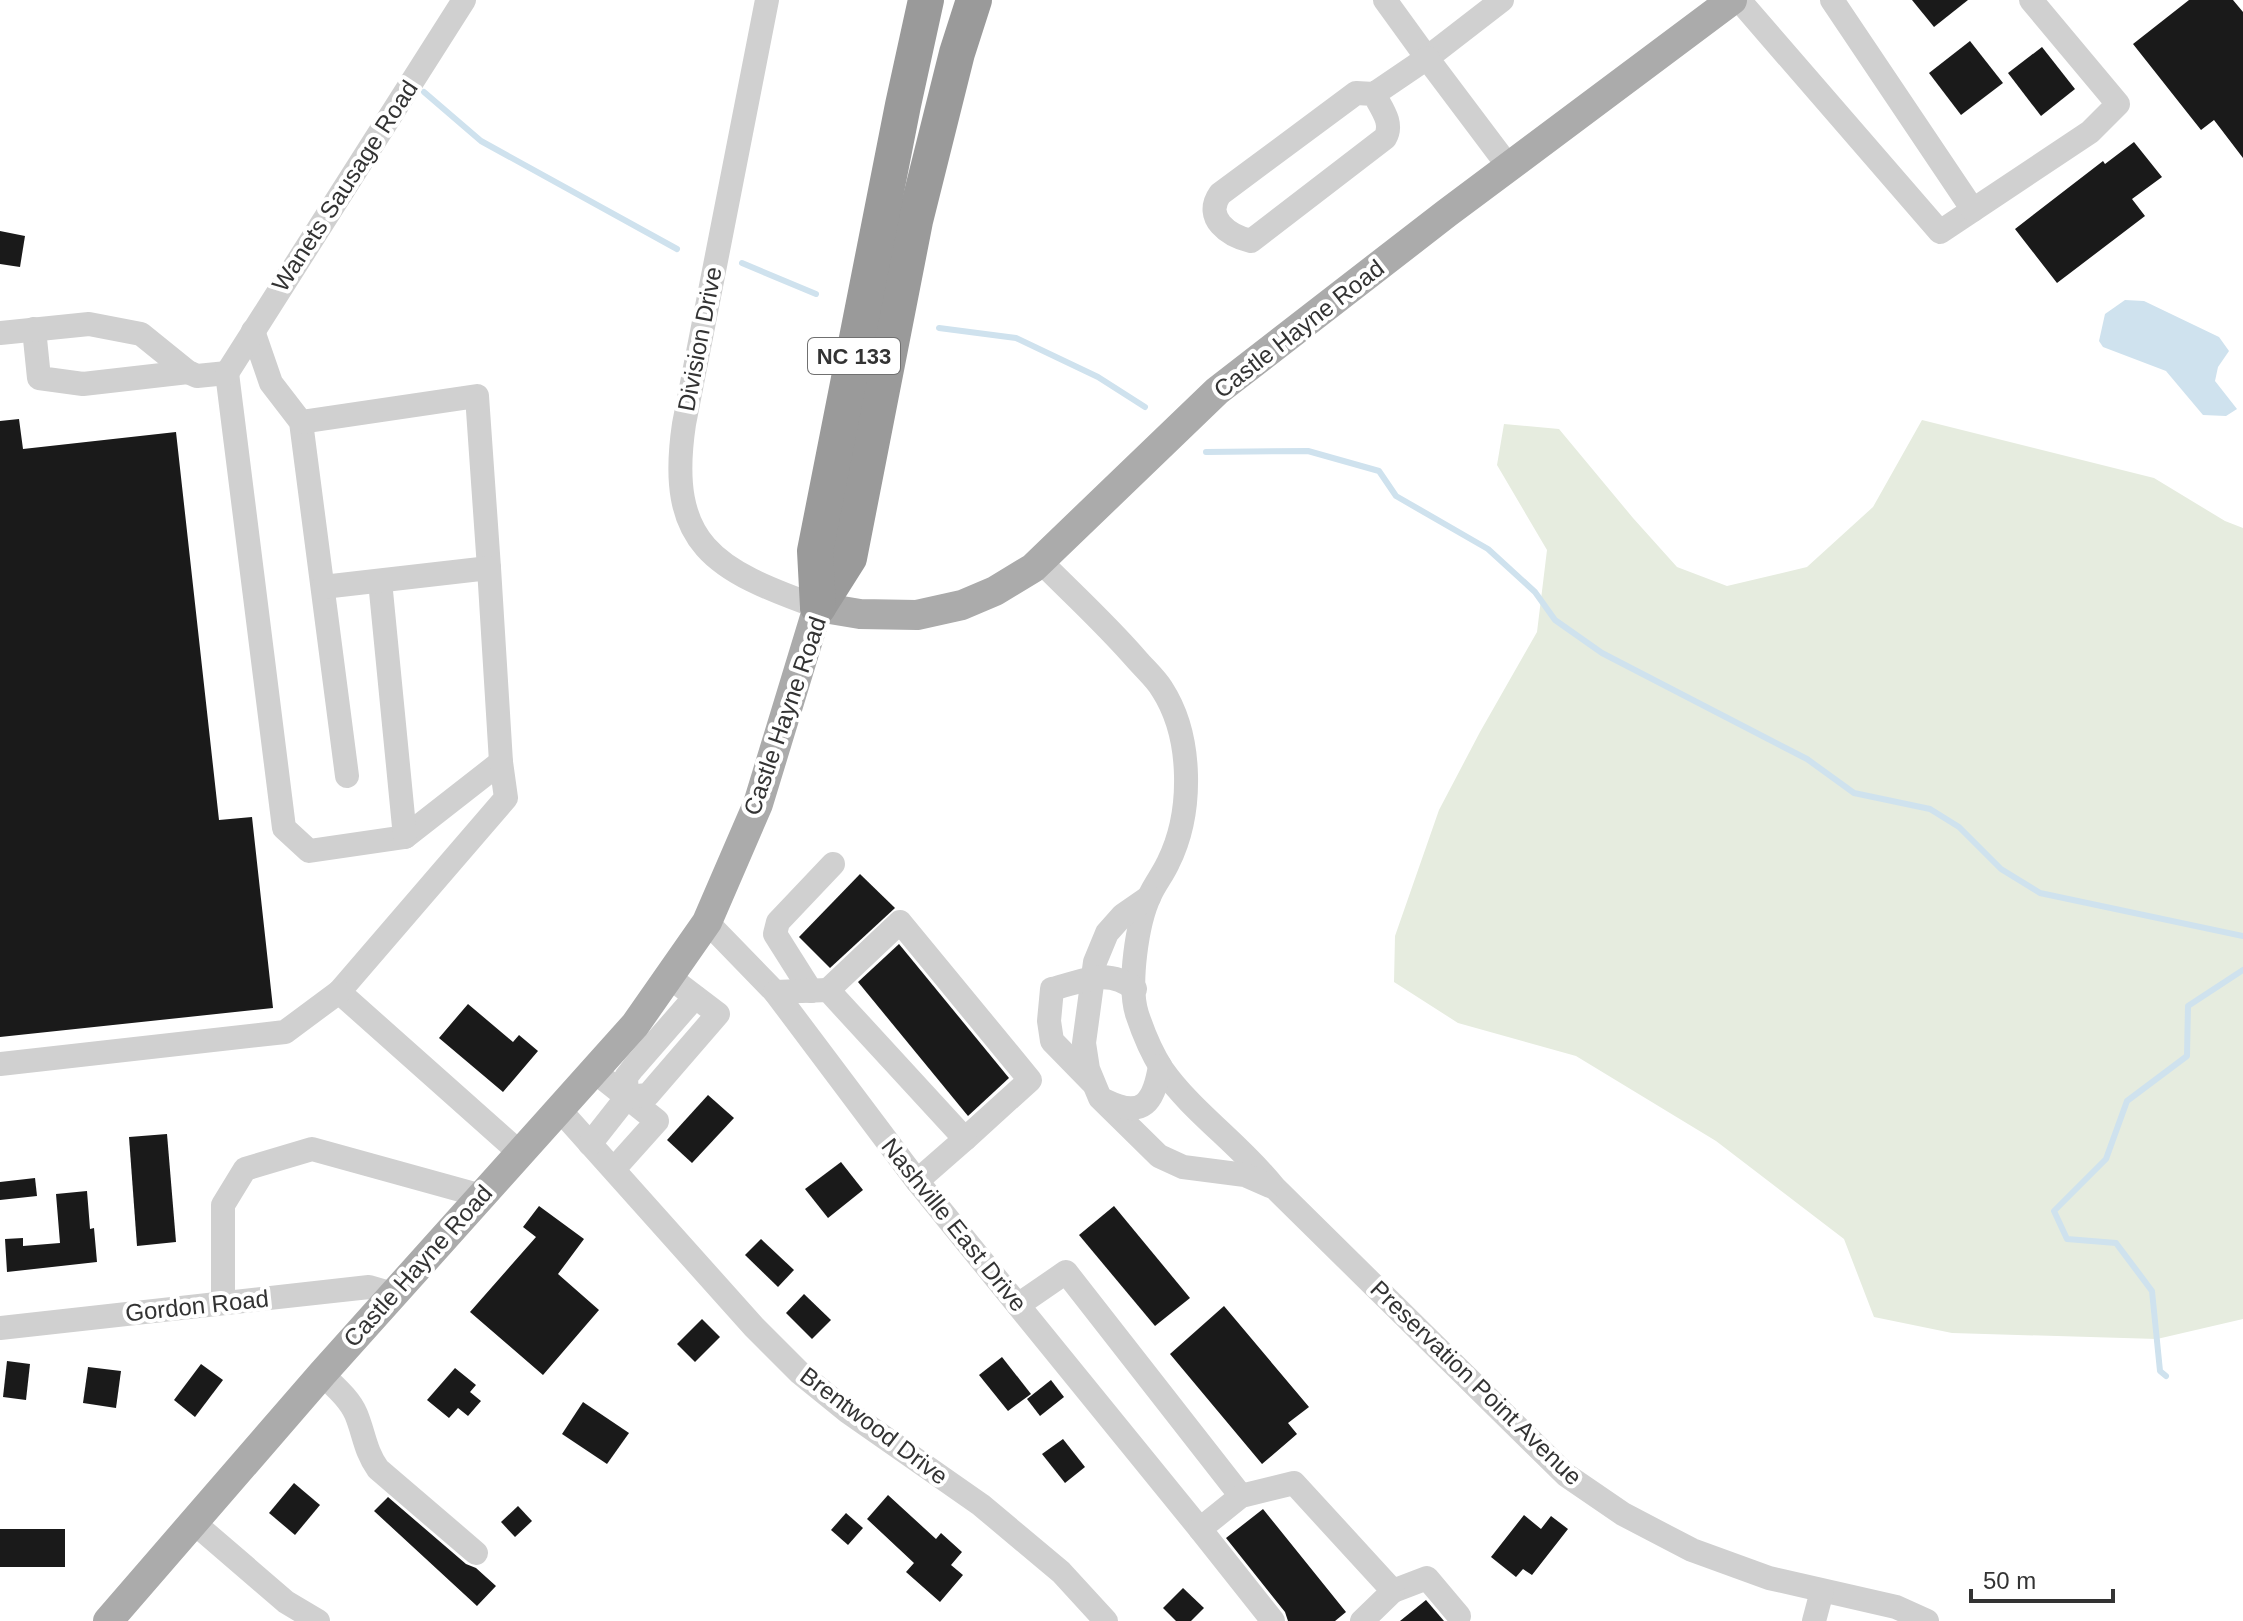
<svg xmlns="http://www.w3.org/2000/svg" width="2243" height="1621" font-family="Arial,sans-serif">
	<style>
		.green { fill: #e6ecdf }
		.water { fill: #cfe2ee }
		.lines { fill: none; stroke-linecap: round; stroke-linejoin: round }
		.stream { stroke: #cfe2ee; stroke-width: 6 }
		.building { fill: #1a1a1a }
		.minor { stroke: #d0d0d0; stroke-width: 24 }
		.major { stroke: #ababab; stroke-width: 30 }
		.highway { stroke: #9a9a9a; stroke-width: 36 }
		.labels { text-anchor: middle; stroke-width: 8; stroke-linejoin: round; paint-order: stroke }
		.shield { fill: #fff; stroke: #707070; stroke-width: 2 }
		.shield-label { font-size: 22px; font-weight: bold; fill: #333 }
		.street-label { font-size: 24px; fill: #333; stroke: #fff }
	</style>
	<rect width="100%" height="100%" fill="#fff"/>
	<polygon class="green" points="1922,420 2154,478 2225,521 2243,528 2243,1319 2157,1339 1952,1333 1874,1317 1844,1239 1716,1141 1576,1056 1458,1023 1394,982 1395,936 1439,810 1480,732 1537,632 1547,550 1497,465 1504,424 1559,429 1633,518 1677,567 1727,586 1807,567 1873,507"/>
	<polygon class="water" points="2125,300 2144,301 2219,337 2229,351 2218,367 2215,381 2237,409 2226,416 2203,415 2166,371 2103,347 2099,341 2105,314"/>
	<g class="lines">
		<g class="stream">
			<polyline points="424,92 481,141 677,249"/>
			<polyline points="742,263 816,294"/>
			<polyline points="939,328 1016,338 1098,377 1145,407"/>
			<polyline points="1206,452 1308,451 1379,471 1396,496 1488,549 1535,592 1555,620 1602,653 1807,759 1854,793 1930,809 1959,827 2001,869 2040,893 2243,936"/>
			<polyline points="2166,1376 2160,1371 2152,1291 2116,1243 2067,1239 2054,1211 2106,1159 2127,1101 2187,1056 2188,1006 2243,970"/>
		</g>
	</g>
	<g class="building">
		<polygon points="1912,0 1968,0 1934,27"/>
		<polygon points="2189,0 2233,0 2243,12 2243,158 2214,120 2201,130 2133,44"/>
		<polygon points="1970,41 2003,83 1961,115 1929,73"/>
		<polygon points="2042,47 2075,89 2041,116 2008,73"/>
		<polygon points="2134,142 2162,177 2132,199 2145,216 2057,283 2015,229 2103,161 2105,164"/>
		<polygon points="0,231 25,236 20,267 0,264"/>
		<polygon points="19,419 23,449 176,432 219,820 252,817 273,1008 0,1037 0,421"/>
		<polygon points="860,874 895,908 830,968 799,937"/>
		<polygon points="899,944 1009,1078 968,1116 858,982"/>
		<polygon points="468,1004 513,1042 519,1035 538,1051 503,1092 439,1038"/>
		<polygon points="708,1095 734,1118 692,1163 667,1140"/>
		<polygon points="167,1134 176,1242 137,1246 129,1137"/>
		<polygon points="841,1162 863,1190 828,1218 805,1189"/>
		<polygon points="35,1178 37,1196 0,1200 0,1182"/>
		<polygon points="87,1191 90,1229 94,1228 97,1262 7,1272 5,1239 23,1238 23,1246 60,1243 56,1194"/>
		<polygon points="539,1206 584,1239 558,1274 599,1310 543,1375 470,1312 536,1237 523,1227"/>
		<polygon points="1114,1206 1190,1298 1155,1326 1079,1235"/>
		<polygon points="761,1239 794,1270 778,1287 745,1255"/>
		<polygon points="804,1294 831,1320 812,1339 786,1313"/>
		<polygon points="1224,1306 1309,1407 1288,1423 1297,1434 1262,1464 1170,1354"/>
		<polygon points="702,1319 720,1337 695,1362 677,1344"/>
		<polygon points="1002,1357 1031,1394 1008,1411 979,1375"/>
		<polygon points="7,1361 30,1364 26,1400 3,1397"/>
		<polygon points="201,1364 223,1380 195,1417 174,1400"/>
		<polygon points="88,1367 121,1371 116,1408 83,1403"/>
		<polygon points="455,1368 476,1385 470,1392 481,1401 468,1416 458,1408 449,1418 427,1400"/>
		<polygon points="1051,1380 1064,1397 1040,1416 1027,1399"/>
		<polygon points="583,1402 629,1433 607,1464 562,1434"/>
		<polygon points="1063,1439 1085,1467 1065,1483 1042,1454"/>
		<polygon points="294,1483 320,1505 295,1535 269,1513"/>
		<polygon points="888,1495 936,1539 941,1533 962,1552 951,1565 963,1575 940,1602 906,1572 914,1563 867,1519"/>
		<polygon points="388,1497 466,1564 476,1568 496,1586 477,1606 374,1511"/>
		<polygon points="518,1506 532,1521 515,1537 501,1522"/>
		<polygon points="1263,1509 1346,1612 1335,1621 1288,1621 1285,1612 1226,1538"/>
		<polygon points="846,1513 863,1528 848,1545 831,1530"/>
		<polygon points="1524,1515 1541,1529 1551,1516 1568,1529 1532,1575 1523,1569 1516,1577 1491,1557"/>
		<rect x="0" y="1529" width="65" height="38"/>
		<polygon points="1183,1588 1204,1608 1191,1621 1176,1621 1163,1608"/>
		<polygon points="1426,1600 1444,1621 1400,1621"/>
	</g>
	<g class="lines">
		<g class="minor">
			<path d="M 767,0 L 684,424 C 666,545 715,570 818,607"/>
			<polyline points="1385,0 1427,58 1502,0"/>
			<polyline points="1739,0 1940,232 1973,210"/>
			<polyline points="1832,0 1973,210 2090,132 2118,104 2031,0"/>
			<path d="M 1374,94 C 1381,108 1394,123 1385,138 L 1251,241 C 1229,236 1203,218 1220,194 L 1356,93 L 1374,94 L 1427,58 L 1509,167"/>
			<polyline points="34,329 39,378 83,384 188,372"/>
			<polyline points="253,331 271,383 301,422 347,776"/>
			<polyline points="0,333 89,324 141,334 188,372 197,376 227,373"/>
			<polyline points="227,373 284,828 309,851 405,837 501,762 506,798 339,992 520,1153"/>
			<polyline points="227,373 464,0"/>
			<polyline points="301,422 477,396 489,568"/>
			<path d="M 1041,562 C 1073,594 1108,626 1138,661 C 1146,670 1156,679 1162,689 C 1193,737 1193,813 1168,863 C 1163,874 1155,884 1150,895 C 1137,922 1128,985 1137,1014 C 1143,1032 1151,1052 1162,1069 C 1192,1112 1241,1145 1274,1187 L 1566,1475 L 1623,1514 L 1692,1550 L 1769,1578 L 1896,1607 L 1927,1621"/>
			<polyline points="380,581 405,837"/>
			<polyline points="323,587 489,568 501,762"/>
			<polyline points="1149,897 1123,915 1107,933 1095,962 1084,1043 1088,1069 1100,1098 1159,1156 1183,1167 1245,1175 1270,1186"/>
			<polyline points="707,922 775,992 917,1181 1200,1529"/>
			<polyline points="828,990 900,922 1030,1080 965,1139"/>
			<polyline points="811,991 775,934 778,922 833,864"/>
			<polyline points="775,992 828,990 965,1139 917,1181"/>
			<polyline points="0,1064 285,1032 339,992"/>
			<polyline points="594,1071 657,1121 614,1169"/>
			<path d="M 1092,1082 L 1052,1041 L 1049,1021 L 1052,989 C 1084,981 1107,967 1135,989"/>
			<polyline points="627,1097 648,1095 718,1014 668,976"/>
			<path d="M 1106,1101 C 1143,1119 1154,1102 1160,1066"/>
			<polyline points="559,1109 754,1327 800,1373 848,1412 981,1505 1061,1572 1106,1621"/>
			<polyline points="590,1144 627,1097 626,1077 633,1068 695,997"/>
			<polyline points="223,1303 223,1205 245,1169 312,1149 482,1196"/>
			<polyline points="1018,1305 1066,1272 1241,1496"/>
			<polyline points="0,1328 369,1287 393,1294"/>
			<path d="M 322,1374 C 334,1386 349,1398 356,1414 C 364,1433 365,1451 378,1469 L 476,1553"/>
			<polyline points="193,1522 286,1602 318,1621"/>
			<polyline points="1393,1591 1427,1578 1459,1616"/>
			<polyline points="1273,1621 1200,1529 1241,1496 1294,1483 1393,1591 1362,1621"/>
			<polyline points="1814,1621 1822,1591"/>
		</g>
		<polyline class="major" points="108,1621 322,1374 635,1025 707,922 758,804 818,607 860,614 917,615 962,605 995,591 1033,568 1217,391 1447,213 1732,0"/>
		<g class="highway">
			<polyline points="818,607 849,558 915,221 957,53 974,0"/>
			<polyline points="818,607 815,551 903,105 926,0"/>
		</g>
	</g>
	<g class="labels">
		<rect class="shield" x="808" y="338" width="92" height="36" rx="6"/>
		<g class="shield-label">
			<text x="854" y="364">NC 133</text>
		</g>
		<g class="street-label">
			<text transform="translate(345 186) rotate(-57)" y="8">Wanets Sausage Road</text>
			<text transform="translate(1299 329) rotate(-38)" y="8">Castle Hayne Road</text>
			<text transform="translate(700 339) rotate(-79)" y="8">Division Drive</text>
			<text transform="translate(785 716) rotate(-71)" y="8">Castle Hayne Road</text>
			<text transform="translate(954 1225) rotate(51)" y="8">Nashville East Drive</text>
			<text transform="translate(418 1266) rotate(-48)" y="8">Castle Hayne Road</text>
			<text transform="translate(197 1306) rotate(-6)" y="8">Gordon Road</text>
			<text transform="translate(1476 1383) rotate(44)" y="8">Preservation Point Avenue</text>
			<text transform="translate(874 1426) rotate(37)" y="8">Brentwood Drive</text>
		</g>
	</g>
	<path d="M1971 1589v12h142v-12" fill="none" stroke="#333333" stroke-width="4"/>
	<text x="1983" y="1589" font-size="24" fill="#333333" stroke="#ffffff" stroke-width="6" paint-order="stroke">50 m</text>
</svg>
